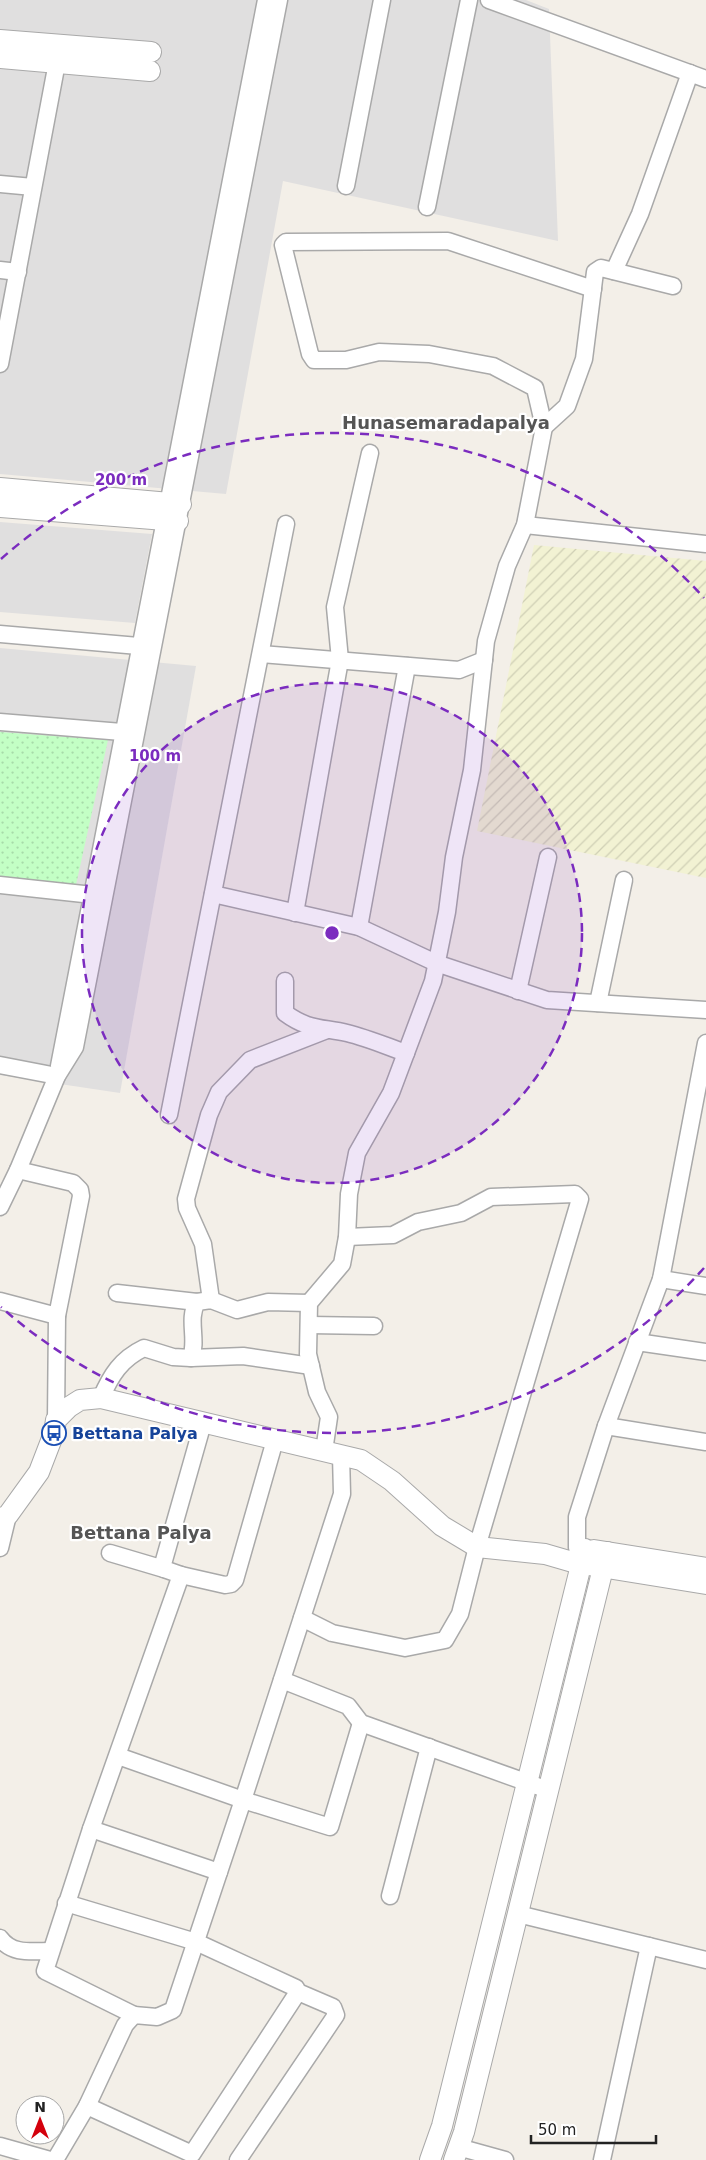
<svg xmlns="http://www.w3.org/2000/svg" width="706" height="2160" font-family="'DejaVu Sans',sans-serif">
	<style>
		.residential { fill: #e0dfdf }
		.farmland { fill: url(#farmland-furrows) }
		.park { fill: url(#park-dots) }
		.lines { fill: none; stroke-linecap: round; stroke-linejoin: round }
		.minor-casing { stroke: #a9a9a9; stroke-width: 19 }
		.tertiary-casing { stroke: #a9a9a9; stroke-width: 22 }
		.minor { stroke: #fff; stroke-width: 16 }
		.tertiary { stroke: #fff; stroke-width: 20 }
		.ring { fill: none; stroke: #7b2cbf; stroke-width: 2.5; stroke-dasharray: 9 6 }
		.labels { text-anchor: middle; stroke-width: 4.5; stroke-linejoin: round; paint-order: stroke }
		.transit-label { font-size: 16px; font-weight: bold; fill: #164399; stroke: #fff; text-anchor: start }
		.neighbourhood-label { font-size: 18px; font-weight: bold; fill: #555; stroke: #fff }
		.centre { fill: #7b2cbf; stroke: #fff; stroke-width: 2.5 }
		.ring-label { font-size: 15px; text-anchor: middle; font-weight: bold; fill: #7b2cbf; stroke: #fff; stroke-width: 4.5; stroke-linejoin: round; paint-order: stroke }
	</style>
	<defs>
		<pattern id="farmland-furrows" width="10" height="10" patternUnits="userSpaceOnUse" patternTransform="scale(1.25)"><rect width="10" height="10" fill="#f2f2d3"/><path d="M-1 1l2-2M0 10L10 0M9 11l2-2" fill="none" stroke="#cfcfb5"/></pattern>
		<pattern id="park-dots" width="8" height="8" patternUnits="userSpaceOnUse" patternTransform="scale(1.25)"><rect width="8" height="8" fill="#c3ffc5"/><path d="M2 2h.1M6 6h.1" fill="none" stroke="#a7daa9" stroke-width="1.8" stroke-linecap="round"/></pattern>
	</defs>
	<rect width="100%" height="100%" fill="#f3efe8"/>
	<g class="residential">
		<polygon points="0,0 526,0 549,9 558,241 283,181 226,494 0,474"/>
		<polygon points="0,522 152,534 135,623 0,612"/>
		<polygon points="0,648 196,666 120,1093 0,1075"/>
	</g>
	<polygon class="farmland" points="534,545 706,561 706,878 477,831"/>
	<polygon class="park" points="0,732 108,740 75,889 0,880"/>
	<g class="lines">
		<defs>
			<g id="minor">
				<polyline points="489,0 706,79"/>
				<polyline points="0,184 33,187"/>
				<polyline points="346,186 382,0"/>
				<polyline points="427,207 469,0"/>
				<polyline points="0,270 18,272"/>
				<polyline points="614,271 640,214 690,73"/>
				<polyline points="0,364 59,52"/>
				<polyline points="544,427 567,406 584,359 595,272 601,268 673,286"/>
				<polyline points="525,525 706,544"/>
				<polyline points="0,634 150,647"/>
				<polyline points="261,654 459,670 484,660"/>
				<polyline points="0,722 134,733"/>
				<polyline points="0,885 102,896"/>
				<polyline points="213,894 359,927 436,963 547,1000 706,1010"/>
				<polyline points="295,913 340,660 335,607 370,453"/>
				<polyline points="359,927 407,666"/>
				<path d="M 285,981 L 285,1013 C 308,1030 321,1027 347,1033 C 367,1038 386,1046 406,1053"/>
				<polyline points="518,991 548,857"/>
				<polyline points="598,1003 624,880"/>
				<polyline points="0,1065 57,1076"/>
				<polyline points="59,1066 266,0"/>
				<polyline points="169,1115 286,524"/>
				<polyline points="18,1170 73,1183 80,1190 81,1196 57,1316 56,1420"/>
				<polyline points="0,1207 18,1170 57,1076 75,1047 279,0"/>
				<polyline points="661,1279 706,1286"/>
				<polyline points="117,1293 197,1302"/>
				<polyline points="211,1300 203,1244 187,1208 186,1199 209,1115 219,1092 250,1060 327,1030"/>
				<polyline points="0,1301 57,1316"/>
				<polyline points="309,1325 374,1326"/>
				<polyline points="637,1342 706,1352"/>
				<polyline points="191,1358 243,1356 311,1366"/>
				<path d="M 101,1398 C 111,1375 121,1359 144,1348 L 173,1357 L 191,1358 C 198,1339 187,1320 197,1302 L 211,1300 L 237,1310 L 268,1302 L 309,1303"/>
				<polyline points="606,1426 706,1442"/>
				<polyline points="324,1451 329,1417 317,1392 308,1354 309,1303 342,1264 347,1237 349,1194 357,1153 391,1093 433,981 447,912 454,857 472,770 486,641 507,566 525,525 544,427 535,388 493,366 429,354 379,352 346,360 314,360 310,354 283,245 286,242 448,241 593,289"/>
				<polyline points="0,1548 8,1515"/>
				<polyline points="577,1548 577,1517 606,1426 661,1279 706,1043"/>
				<polyline points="110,1553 164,1569"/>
				<polyline points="181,1575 225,1585 231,1584 235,1580 275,1440"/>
				<polyline points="302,1618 332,1633 405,1648 445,1640 460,1614 477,1547 580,1199 575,1194 491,1197 461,1213 418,1222 393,1235 347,1237"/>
				<polyline points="282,1680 348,1706 361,1723 548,1790"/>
				<polyline points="118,1756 243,1800 330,1827 361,1723"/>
				<polyline points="91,1829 219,1872"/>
				<polyline points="390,1896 429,1747"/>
				<polyline points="66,1903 196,1942 296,1988 298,1992 333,2007 336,2015 238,2160"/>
				<polyline points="518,1914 706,1960"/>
				<path d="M 0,1938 C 12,1955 32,1951 51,1951"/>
				<polyline points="134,2015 45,1971 91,1829 181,1575 164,1569 163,1564 203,1423"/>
				<polyline points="87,2106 192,2154 298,1992"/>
				<polyline points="0,2146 50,2160"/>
				<polyline points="458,2147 505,2160"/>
				<polyline points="55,2160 87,2106 125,2025 134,2015 157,2017 173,2010 243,1800 342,1494 341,1455"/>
				<polyline points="602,2160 649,1946"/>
			</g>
			<g id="tertiary">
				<polyline points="0,40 151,52"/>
				<polyline points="0,58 150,71"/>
				<polyline points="0,488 181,504"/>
				<polyline points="0,507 178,521"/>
				<polyline points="0,1519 8,1515 39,1472 54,1433 56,1420 69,1407 80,1400 101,1398 361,1460 392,1481 442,1526 477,1547 545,1554 576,1563 706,1584"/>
				<polyline points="594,1550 706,1568"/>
				<polyline points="430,2160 442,2126 585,1549"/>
				<polyline points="454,2160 464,2132 607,1552"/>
			</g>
		</defs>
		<use href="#minor" class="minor-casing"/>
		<use href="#tertiary" class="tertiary-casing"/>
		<use href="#minor" class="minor"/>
		<use href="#tertiary" class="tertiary"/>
	</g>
	<circle cx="332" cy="933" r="250" fill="#7b2cbf" fill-opacity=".12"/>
	<g class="ring">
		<circle cx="332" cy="933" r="250"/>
		<path d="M704 1268A500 500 0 0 1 1 1307M1 559A500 500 0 0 1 704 598"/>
	</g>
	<defs>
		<symbol id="bus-ring" viewBox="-11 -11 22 22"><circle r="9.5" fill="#fff" stroke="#1a4fb4" stroke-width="1.5"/><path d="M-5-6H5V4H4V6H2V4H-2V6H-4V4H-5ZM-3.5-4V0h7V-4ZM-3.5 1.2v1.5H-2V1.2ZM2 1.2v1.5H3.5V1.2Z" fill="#1a4fb4"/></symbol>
	</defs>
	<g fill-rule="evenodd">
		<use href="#bus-ring" x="40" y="1419" width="28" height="28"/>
	</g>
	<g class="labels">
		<g class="transit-label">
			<text x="72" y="1439">Bettana Palya</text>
		</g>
		<g class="neighbourhood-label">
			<text x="446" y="429">Hunasemaradapalya</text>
			<text x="141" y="1539">Bettana Palya</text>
		</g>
	</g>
	<circle cx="332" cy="933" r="8" class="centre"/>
	<g class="ring-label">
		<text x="121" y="485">200 m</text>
		<text x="155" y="761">100 m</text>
	</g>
	<g transform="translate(40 2120)"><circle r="24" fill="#ffffff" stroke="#a7a7a7"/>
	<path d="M0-4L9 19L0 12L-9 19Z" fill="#d4000c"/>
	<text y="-8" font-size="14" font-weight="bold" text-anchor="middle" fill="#222222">N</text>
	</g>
	<path d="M531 2135v8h125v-8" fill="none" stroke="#222222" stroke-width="2.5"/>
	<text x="538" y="2135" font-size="15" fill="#222222" stroke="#ffffff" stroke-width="4" paint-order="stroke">50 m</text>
</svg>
